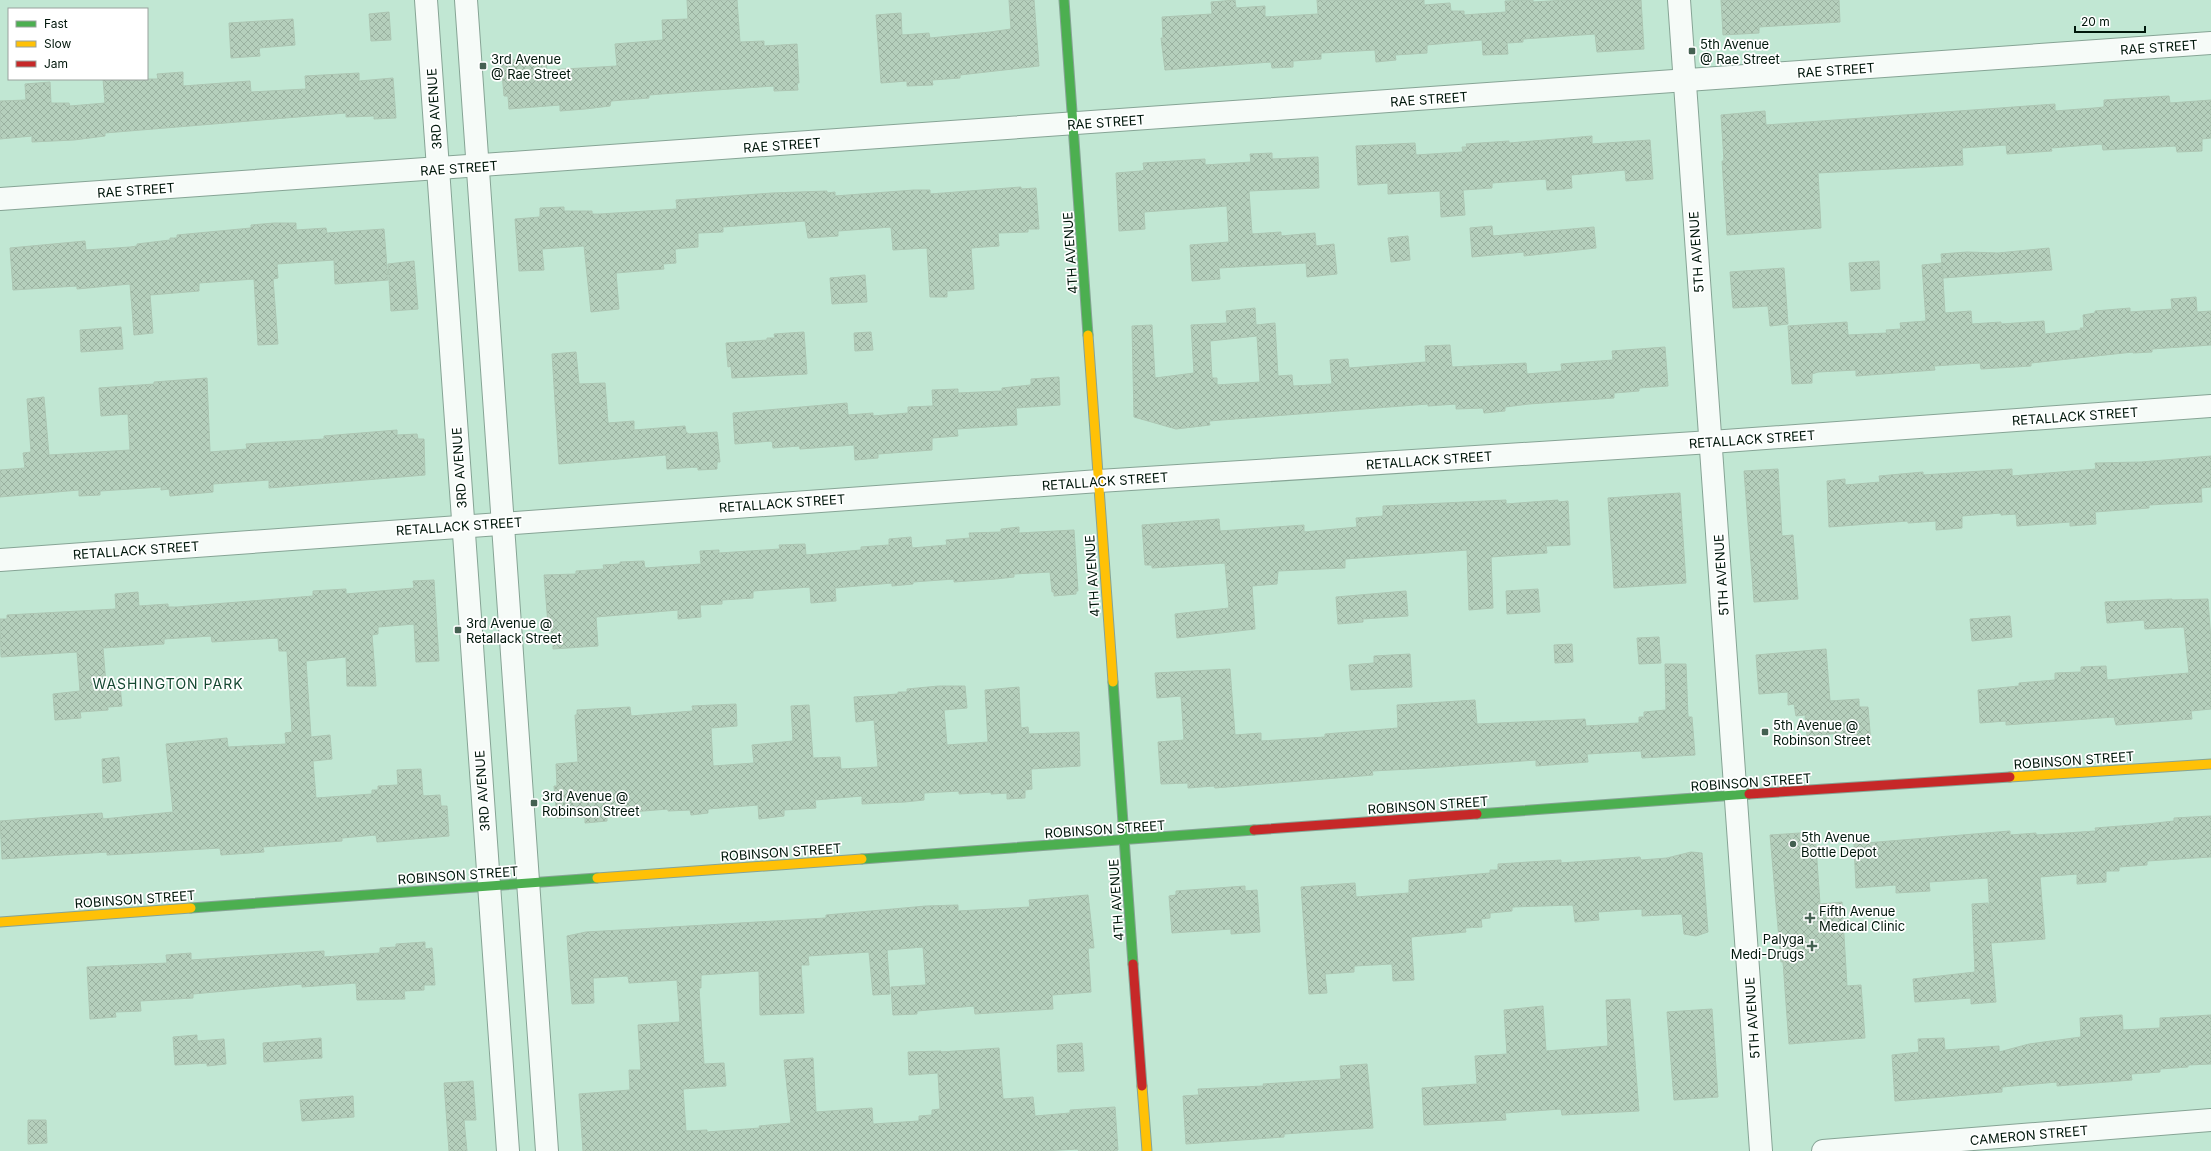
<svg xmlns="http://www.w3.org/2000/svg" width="2211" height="1151" font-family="Inter,sans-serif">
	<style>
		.building { fill: url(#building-cross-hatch); stroke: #adc6b3; fill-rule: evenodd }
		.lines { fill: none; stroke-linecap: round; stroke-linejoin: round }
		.street-casing { stroke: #86a495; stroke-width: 24 }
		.fast-casing { stroke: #86a495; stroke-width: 11 }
		.slow-casing { stroke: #86a495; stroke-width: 11 }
		.jam-casing { stroke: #86a495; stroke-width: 11 }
		.street { stroke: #f6fbf8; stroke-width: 22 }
		.fast { stroke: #4caf50; stroke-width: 9 }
		.slow { stroke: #ffc107; stroke-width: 9 }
		.jam { stroke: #c62828; stroke-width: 9 }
		.poi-dot { fill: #446051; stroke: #fff; stroke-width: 1.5 }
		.labels { text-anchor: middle; stroke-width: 3.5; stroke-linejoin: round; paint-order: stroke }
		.poi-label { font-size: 13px; fill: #00170b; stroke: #fff; text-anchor: start }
		.street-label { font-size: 13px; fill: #00170b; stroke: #fff }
		.neighbourhood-label { font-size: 14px; letter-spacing: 1px; fill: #144831; stroke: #fff }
	</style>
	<defs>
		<pattern id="building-cross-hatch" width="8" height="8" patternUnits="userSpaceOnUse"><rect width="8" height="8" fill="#b5cfbc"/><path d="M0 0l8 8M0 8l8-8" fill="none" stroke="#9ab1a0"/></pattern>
	</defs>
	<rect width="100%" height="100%" fill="#c1e7d3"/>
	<g class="building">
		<polygon points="687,0 737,0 740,42 764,41 764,46 797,44 799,83 797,83 798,90 774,91 774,86 687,92 649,95 649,98 611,101 610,106 585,109 560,111 560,105 509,109 508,96 504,96 501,61 526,59 526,64 546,62 547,70 617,66 615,44 663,40 662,20 688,19"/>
		<polygon points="1009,0 1034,0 1039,66 960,75 960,78 932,80 933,85 907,86 907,81 881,83 876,15 901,13 902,35 929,33 930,38 990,32 1011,29"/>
		<polygon points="1235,0 1236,8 1265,6 1265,17 1318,14 1317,0 1424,0 1424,5 1450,3 1451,11 1464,11 1464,15 1506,12 1505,1 1533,0 1533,2 1566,0 1641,0 1644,49 1597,52 1595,34 1523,39 1523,42 1507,43 1508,54 1483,55 1482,40 1427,45 1427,53 1395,55 1396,60 1376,62 1375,50 1321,53 1321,59 1293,61 1293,67 1272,68 1271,62 1165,70 1161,38 1163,38 1162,17 1212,14 1211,2"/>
		<polygon points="1721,0 1839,0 1840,22 1759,27 1759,33 1723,35"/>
		<polygon points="389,12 391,40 371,41 369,14"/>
		<polygon points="293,19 295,45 259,48 260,56 231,58 229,23"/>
		<polygon points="183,72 183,86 250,81 251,92 306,89 305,76 359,73 359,81 393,78 396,118 374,119 374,116 346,117 346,113 105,133 105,136 74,140 32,142 32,136 0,139 0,101 26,100 25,84 50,82 51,103 69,103 70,106 105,103 103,79 158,79 157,74"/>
		<polygon points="2169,96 2170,103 2211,100 2211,138 2202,139 2202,151 2177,152 2176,146 2103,150 2102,144 2051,148 2052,151 2007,154 2006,145 1962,148 1963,165 1818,173 1821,228 1727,235 1722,161 1724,161 1721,115 1765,111 1766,125 2055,104 2055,111 2094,108 2104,107 2104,100"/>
		<polygon points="1592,136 1592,144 1650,140 1653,179 1626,181 1625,170 1571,175 1572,188 1564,189 1547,190 1546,179 1492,183 1492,188 1463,190 1465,215 1441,217 1440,191 1388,194 1388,183 1358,185 1356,146 1415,143 1416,155 1463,152 1462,147 1467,147 1466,144 1509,141 1509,143"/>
		<polygon points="1272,153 1272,159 1318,157 1319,188 1249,191 1252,234 1281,232 1281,236 1315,233 1316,246 1334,244 1337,274 1307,277 1306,263 1219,268 1220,279 1192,281 1190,245 1229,242 1227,206 1144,212 1145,229 1119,231 1116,173 1141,171 1144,170 1143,163 1205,159 1205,165 1251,162 1250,154"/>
		<polygon points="1021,187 1021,189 1036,188 1039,229 1028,229 1028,232 998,233 999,246 971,248 974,289 947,291 947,297 930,297 927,248 893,250 891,227 838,231 838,236 808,238 805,221 723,227 723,232 698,233 698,247 675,249 676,263 663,264 664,269 616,273 619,309 591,312 584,246 542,249 544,270 519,271 515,219 540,217 540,208 564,207 564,211 592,211 592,214 600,214 677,209 676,200 772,193 827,191 827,193 835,192 835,196 914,190 930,190 930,194"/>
		<polygon points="274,223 296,223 296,230 326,228 327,233 384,229 388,280 335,284 334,260 277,264 278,278 273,279 278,344 258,345 254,279 199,283 199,291 150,295 153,333 134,335 130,284 77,289 77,286 13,290 10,248 85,241 86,250 130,247 137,246 137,244 170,240 170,238 177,238 177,235 251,228 251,225"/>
		<polygon points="1492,226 1493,236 1594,227 1596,248 1524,256 1524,252 1472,257 1470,228"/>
		<polygon points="1408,236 1410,260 1391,262 1388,238"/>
		<polygon points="2049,248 2052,270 1943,278 1941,254 1967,252 1998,253"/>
		<polygon points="414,261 418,309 391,311 388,264"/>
		<polygon points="1879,261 1880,289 1851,291 1849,263"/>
		<polygon points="1942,263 1945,313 1971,311 1972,324 2001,322 2001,324 2044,321 2045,334 2081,330 2080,328 2084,328 2083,315 2095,313 2095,311 2130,308 2130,312 2172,309 2171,299 2196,297 2197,312 2211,311 2211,345 2152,349 2152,352 2133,353 2133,352 2031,363 2031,366 1981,369 1980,363 1934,366 1935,370 1856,376 1856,370 1818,372 1812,374 1812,383 1792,384 1788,326 1847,322 1848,335 1887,333 1886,330 1901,329 1900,323 1926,321 1922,265"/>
		<polygon points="1784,268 1788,324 1770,326 1768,306 1733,308 1730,272"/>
		<polygon points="865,275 867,302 832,304 830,278"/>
		<path d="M 1255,308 L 1256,325 L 1275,323 L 1278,376 L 1292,375 L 1293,386 L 1332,384 L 1330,360 L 1348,359 L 1349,368 L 1426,362 L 1425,346 L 1450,345 L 1452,367 L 1526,363 L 1527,374 L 1562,371 L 1561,364 L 1613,360 L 1612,351 L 1665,347 L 1668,386 L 1639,388 L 1639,391 L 1614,393 L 1614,398 L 1529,404 L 1505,407 L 1505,411 L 1484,413 L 1483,408 L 1456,409 L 1456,404 L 1428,406 L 1428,404 L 1209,421 L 1210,425 L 1176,429 L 1134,417 L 1132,326 L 1152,325 L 1155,378 L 1194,373 L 1191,325 L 1227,323 L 1226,311 ZM 1257,336 L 1260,382 L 1217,385 L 1217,378 L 1212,378 L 1210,341 Z"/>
		<polygon points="121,327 123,349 81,352 80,330"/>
		<polygon points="804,332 807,374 732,378 731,366 728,367 726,343 767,340 767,338 775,338 774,334"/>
		<polygon points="871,332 873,350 855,351 854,333"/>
		<polygon points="576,352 579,384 605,383 608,423 634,421 634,430 685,426 686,432 689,434 717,432 720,462 717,462 717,469 698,470 698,467 667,469 666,455 559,464 552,354"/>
		<polygon points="1059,377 1060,405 1016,408 1017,425 957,429 958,436 932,438 932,450 878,454 878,458 855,460 854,445 800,449 799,446 773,448 772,441 735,444 733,413 847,403 848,415 873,413 873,416 908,413 908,407 933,406 932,390 958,389 958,393 1002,391 1002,388 1031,385 1031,379"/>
		<polygon points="207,378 210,452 247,449 246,444 324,439 324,436 397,430 397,435 417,434 418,439 424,439 425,475 269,488 269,480 213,484 213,492 170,496 169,489 161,490 161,487 100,491 100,495 79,496 79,490 0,497 0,470 25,468 23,453 31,452 27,399 44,397 49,455 130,450 128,414 101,416 99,388 154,384 154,382"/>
		<polygon points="2211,456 2211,487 2201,488 2202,502 2149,505 2149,508 2095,512 2096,524 2070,526 2070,522 2017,526 2016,514 2001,515 2001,513 1962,516 1962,528 1936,530 1936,521 1908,523 1908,521 1829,527 1827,481 1845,479 1845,485 1880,482 1879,476 1923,472 1923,475 2012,469 2012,476 2096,469 2095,463 2141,462"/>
		<polygon points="1778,469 1782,536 1793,535 1798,599 1754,602 1744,471"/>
		<polygon points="1680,493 1686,583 1614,588 1608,498"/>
		<polygon points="1506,500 1506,504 1558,500 1558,502 1568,501 1570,545 1546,546 1547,553 1491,557 1493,608 1469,610 1467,550 1345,559 1345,568 1278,571 1277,584 1252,586 1255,629 1177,638 1175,614 1229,608 1225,563 1152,568 1152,565 1145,565 1142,525 1219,519 1220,531 1304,525 1304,532 1357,527 1356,518 1383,516 1383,506"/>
		<polygon points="1019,527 1019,533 1074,530 1078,591 1076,591 1076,594 1054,596 1054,592 1052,592 1050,572 1014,574 1014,577 996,579 954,582 954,579 913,582 913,584 892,586 892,583 835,588 836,601 811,603 810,587 753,591 753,598 722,600 722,604 700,605 701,617 678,619 678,610 596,617 598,646 553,649 553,638 548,624 544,575 576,574 576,571 604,569 603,565 620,564 620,562 644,561 645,568 701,564 700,551 719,550 719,553 780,549 779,545 805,544 806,555 861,550 861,547 889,545 889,539 911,537 912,548 947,545 946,540 970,538 969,533 1001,532 1001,529"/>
		<polygon points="434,580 439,661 416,662 414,624 378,627 378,634 372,635 376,686 347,686 346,657 306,661 311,737 330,735 332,759 313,761 316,798 372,794 372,790 378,790 378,786 398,785 397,770 421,769 423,796 440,795 441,806 447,806 449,836 377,842 376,835 342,838 342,841 263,847 264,852 221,855 220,848 107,855 107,852 2,859 0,821 102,813 103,819 173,812 166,744 227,738 228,747 286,744 285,733 292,732 287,651 279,651 278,638 212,642 211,636 164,639 164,644 103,648 106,684 120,685 122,706 108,707 108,710 80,712 81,718 55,720 53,694 80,691 77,652 1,657 0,619 7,619 7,615 116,609 115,594 138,592 139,606 168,604 168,607 177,607 313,596 313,591 346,589 346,594 414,588 413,581"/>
		<polygon points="1538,589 1540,612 1507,614 1506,591"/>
		<polygon points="1406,591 1408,616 1363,619 1363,622 1338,624 1336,597"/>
		<polygon points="2172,599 2172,600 2208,599 2211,641 2211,709 2191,711 2192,719 2116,725 2114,717 2006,725 2006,721 1980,723 1978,690 2019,686 2019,683 2055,680 2055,673 2081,672 2081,667 2106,666 2107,680 2189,673 2184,627 2145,629 2144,620 2107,623 2105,602"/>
		<polygon points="2010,616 2012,637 1972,641 1970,619"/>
		<polygon points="1659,637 1661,663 1639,664 1637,638"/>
		<polygon points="1572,644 1573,662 1555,663 1554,645"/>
		<polygon points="1826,649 1830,701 1859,699 1859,707 1868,707 1871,744 1844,746 1843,733 1807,736 1805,715 1796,716 1794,704 1788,705 1788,692 1759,694 1756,655"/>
		<polygon points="1410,654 1412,687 1351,690 1349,665 1374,663 1374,656"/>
		<polygon points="1665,664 1686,664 1688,717 1692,717 1695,755 1642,758 1641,751 1587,754 1588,762 1536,766 1536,760 1429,768 1372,771 1373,775 1215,788 1214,786 1188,788 1188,783 1161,784 1158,742 1184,740 1181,696 1157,698 1155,673 1230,669 1235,735 1261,733 1261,741 1325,737 1325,734 1398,728 1397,705 1475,700 1477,724 1585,719 1586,726 1639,723 1639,717 1644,717 1644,712 1666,710"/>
		<polygon points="939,686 965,686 967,708 944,710 947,745 988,742 985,690 1019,687 1021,728 1028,727 1029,734 1079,732 1080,766 1031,769 1032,789 1025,790 1025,798 1007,799 1007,793 991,794 991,792 959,794 959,791 924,793 924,800 905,802 862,804 862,796 815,800 816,808 784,810 784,816 759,819 758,805 708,809 708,813 691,815 690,810 668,811 668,809 607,814 607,821 585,823 585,817 557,818 554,786 557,786 556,764 578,762 575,715 577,715 577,710 630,707 631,716 693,711 692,706 736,704 737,726 711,728 713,766 754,763 752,745 793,741 791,706 809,705 813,758 840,757 841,769 878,767 874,720 856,722 854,697 898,694 898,692 907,692 907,689"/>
		<polygon points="119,757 121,781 103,783 102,759"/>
		<polygon points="2211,816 2211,857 2147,861 2147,865 2119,867 2119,871 2106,871 2106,882 2077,884 2077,874 2040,877 2045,939 1991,943 1996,1002 1971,1004 1971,998 1915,1002 1913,979 1975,972 1972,904 1988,903 1990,917 1988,878 1929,882 1930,891 1896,893 1896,885 1856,888 1854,844 2010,831 2010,835 2036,833 2036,835 2096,831 2095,828 2147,824 2174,821 2174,818"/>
		<polygon points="1815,832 1820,904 1842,902 1847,986 1861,985 1865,1038 1789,1044 1783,962 1781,962 1770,835"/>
		<polygon points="1691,852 1702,853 1708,932 1696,936 1684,934 1682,914 1642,916 1642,909 1598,912 1599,920 1575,922 1573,905 1512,907 1512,911 1490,913 1490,918 1481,919 1482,927 1465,928 1466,932 1411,937 1414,980 1393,981 1392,964 1354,966 1354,972 1325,974 1327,993 1309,994 1301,887 1355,883 1356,897 1409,893 1409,880 1490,873 1490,870 1498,870 1498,864 1561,860 1561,863 1640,857 1641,860 1667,858"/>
		<polygon points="1245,886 1245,891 1257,890 1260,932 1231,934 1231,929 1172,933 1169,896 1176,895 1176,891"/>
		<polygon points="1088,895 1094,948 1088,948 1091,992 1052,995 1053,1009 975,1014 974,1006 917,1011 917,1014 893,1015 891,987 926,985 923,947 887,950 890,994 873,995 869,952 808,956 809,965 801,965 804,1013 760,1015 759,971 701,975 701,988 699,988 704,1064 724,1063 726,1086 683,1089 686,1131 707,1130 707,1132 760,1128 759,1126 791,1123 784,1060 813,1058 816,1112 872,1108 873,1124 919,1121 919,1116 932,1115 932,1110 940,1109 938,1073 909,1075 908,1052 941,1051 941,1052 999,1048 1003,1099 1033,1097 1035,1116 1070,1113 1070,1110 1115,1107 1118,1150 1116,1151 1079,1151 1077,1149 1043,1151 583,1151 579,1094 630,1090 629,1070 641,1070 638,1025 680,1022 677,980 629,983 628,976 593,978 594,1003 572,1004 567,936 586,932 826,918 826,915 926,906 958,905 958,911 1030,907 1029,900"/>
		<polygon points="425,942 425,949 432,948 435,985 424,985 424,990 404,991 405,999 357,1000 356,983 302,987 302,984 193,994 193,998 140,1001 141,1011 115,1012 116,1017 90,1019 87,967 167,963 166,955 191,953 191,960 324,951 324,957 380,953 380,948 396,947 396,944"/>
		<polygon points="1630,999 1639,1111 1562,1115 1561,1109 1505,1113 1506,1120 1424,1125 1422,1088 1477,1084 1475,1056 1507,1054 1504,1010 1543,1006 1546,1051 1608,1046 1606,1000"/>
		<polygon points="1712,1009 1718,1097 1674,1100 1667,1012"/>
		<polygon points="2122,1015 2123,1030 2160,1028 2160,1018 2211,1015 2211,1064 2188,1065 2188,1067 2160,1069 2160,1072 2131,1074 2132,1080 2057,1086 2057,1082 2002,1087 2002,1092 1895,1101 1892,1055 1919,1052 1918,1039 1944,1038 1945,1050 1999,1046 1999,1052 2029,1044 2081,1037 2080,1018"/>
		<polygon points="197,1035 197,1041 224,1039 226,1064 207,1066 207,1063 175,1065 173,1037"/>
		<polygon points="321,1038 322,1058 264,1062 263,1043"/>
		<polygon points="1082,1043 1084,1071 1058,1072 1057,1045"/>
		<polygon points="1367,1064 1373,1128 1284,1134 1284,1137 1186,1144 1183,1096 1199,1095 1198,1089 1264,1086 1263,1084 1341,1079 1340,1066"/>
		<polygon points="473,1081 476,1120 464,1120 467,1151 449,1151 444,1083"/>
		<polygon points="353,1096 354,1117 302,1121 300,1100"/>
		<polygon points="28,1120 46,1120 47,1143 28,1144"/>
	</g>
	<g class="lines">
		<defs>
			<g id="street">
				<polyline points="426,0 508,1151"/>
				<polyline points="466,0 547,1151"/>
				<path d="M 1679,0 C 1705,384 1735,767 1761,1151"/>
				<polyline points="0,199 2211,43"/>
				<polyline points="0,560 1099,481 1711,442 2211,406"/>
				<polyline points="1823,1151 2211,1120"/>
			</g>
			<g id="fast">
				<polyline points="1064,0 1088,335"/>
				<polyline points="1113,682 1133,964"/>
				<polyline points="1477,814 1749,794"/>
				<polyline points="862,859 1254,830"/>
				<polyline points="191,908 597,878"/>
			</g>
			<g id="slow">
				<polyline points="1088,335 1113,682"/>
				<polyline points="2010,777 2211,764"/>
				<polyline points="597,878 862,859"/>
				<polyline points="0,922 191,908"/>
				<polyline points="1142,1086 1147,1151"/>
			</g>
			<g id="jam">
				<polyline points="1749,794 2010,777"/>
				<polyline points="1254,830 1477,814"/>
				<polyline points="1133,964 1142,1086"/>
			</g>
		</defs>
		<use href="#street" class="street-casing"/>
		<use href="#fast" class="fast-casing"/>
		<use href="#slow" class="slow-casing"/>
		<use href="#jam" class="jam-casing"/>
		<use href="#street" class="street"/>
		<use href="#fast" class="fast"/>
		<use href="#slow" class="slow"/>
		<use href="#jam" class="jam"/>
	</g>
	<g class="poi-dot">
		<rect x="1688" y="47" width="8" height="8" rx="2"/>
		<rect x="479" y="62" width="8" height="8" rx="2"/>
		<rect x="454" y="626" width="8" height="8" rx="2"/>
		<rect x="1761" y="728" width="8" height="8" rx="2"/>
		<rect x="530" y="799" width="8" height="8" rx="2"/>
		<circle cx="1793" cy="844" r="4"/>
		<path d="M1808 912h4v4h4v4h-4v4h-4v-4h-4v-4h4z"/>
		<path d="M1810 940h4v4h4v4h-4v4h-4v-4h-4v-4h4z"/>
	</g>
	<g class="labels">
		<g class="poi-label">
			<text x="1700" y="49">5th Avenue<tspan x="1700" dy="15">@ Rae Street</tspan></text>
			<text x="491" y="64">3rd Avenue<tspan x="491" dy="15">@ Rae Street</tspan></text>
			<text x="466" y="628">3rd Avenue @<tspan x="466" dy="15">Retallack Street</tspan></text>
			<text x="1773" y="730">5th Avenue @<tspan x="1773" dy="15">Robinson Street</tspan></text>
			<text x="542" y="801">3rd Avenue @<tspan x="542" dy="15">Robinson Street</tspan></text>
			<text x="1801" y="842">5th Avenue<tspan x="1801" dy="15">Bottle Depot</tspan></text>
			<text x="1819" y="916">Fifth Avenue<tspan x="1819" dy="15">Medical Clinic</tspan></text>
			<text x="1804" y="944" text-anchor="end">Palyga<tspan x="1804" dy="15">Medi-Drugs</tspan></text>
		</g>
		<g class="street-label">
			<text transform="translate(2159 47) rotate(-4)" y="5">RAE STREET</text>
			<text transform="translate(1836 70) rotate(-4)" y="5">RAE STREET</text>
			<text transform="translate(1429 99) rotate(-4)" y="5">RAE STREET</text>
			<text transform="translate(434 109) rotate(-94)" y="5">3RD AVENUE</text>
			<text transform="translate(1106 122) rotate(-4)" y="5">RAE STREET</text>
			<text transform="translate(782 145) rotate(-4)" y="5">RAE STREET</text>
			<text transform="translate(459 168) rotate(-4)" y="5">RAE STREET</text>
			<text transform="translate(136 190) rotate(-4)" y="5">RAE STREET</text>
			<text transform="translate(1696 252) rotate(-94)" y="5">5TH AVENUE</text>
			<text transform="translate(1070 253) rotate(-94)" y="5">4TH AVENUE</text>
			<text transform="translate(2075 416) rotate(-4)" y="5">RETALLACK STREET</text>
			<text transform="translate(1752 439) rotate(-4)" y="5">RETALLACK STREET</text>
			<text transform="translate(1429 460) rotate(-4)" y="5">RETALLACK STREET</text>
			<text transform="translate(459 468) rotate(-94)" y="5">3RD AVENUE</text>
			<text transform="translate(1105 481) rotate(-4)" y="5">RETALLACK STREET</text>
			<text transform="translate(782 503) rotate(-4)" y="5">RETALLACK STREET</text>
			<text transform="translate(459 526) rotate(-4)" y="5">RETALLACK STREET</text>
			<text transform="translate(136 550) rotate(-4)" y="5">RETALLACK STREET</text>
			<text transform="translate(1721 575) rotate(-94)" y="5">5TH AVENUE</text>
			<text transform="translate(1092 576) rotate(-94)" y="5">4TH AVENUE</text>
			<text transform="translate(2074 760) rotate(-4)" y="5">ROBINSON STREET</text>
			<text transform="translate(1751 782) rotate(-4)" y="5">ROBINSON STREET</text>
			<text transform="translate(482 791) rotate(-94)" y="5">3RD AVENUE</text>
			<text transform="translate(1428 805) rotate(-4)" y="5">ROBINSON STREET</text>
			<text transform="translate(1105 829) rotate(-4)" y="5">ROBINSON STREET</text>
			<text transform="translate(781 852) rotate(-4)" y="5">ROBINSON STREET</text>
			<text transform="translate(458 875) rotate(-4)" y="5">ROBINSON STREET</text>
			<text transform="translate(135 899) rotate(-4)" y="5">ROBINSON STREET</text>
			<text transform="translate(1116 900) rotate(-94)" y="5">4TH AVENUE</text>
			<text transform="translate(1752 1018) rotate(-94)" y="5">5TH AVENUE</text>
			<text transform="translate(2029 1135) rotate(-5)" y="5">CAMERON STREET</text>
		</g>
		<g class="neighbourhood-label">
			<text x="168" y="689">WASHINGTON PARK</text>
		</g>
	</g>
	<rect x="8" y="8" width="140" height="72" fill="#ffffff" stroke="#99a29d"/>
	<rect x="16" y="21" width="20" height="6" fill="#4caf50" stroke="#99a29d"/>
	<text x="44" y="28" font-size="12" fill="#00170b">Fast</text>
	<rect x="16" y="41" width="20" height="6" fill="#ffc107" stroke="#99a29d"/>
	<text x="44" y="48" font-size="12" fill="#00170b">Slow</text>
	<rect x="16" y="61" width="20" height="6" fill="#c62828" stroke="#99a29d"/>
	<text x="44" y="68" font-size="12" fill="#00170b">Jam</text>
	<path d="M2075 26v6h70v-6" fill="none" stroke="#00170b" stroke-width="2"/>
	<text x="2081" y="26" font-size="12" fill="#00170b" stroke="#ffffff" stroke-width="3" paint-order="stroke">20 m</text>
</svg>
